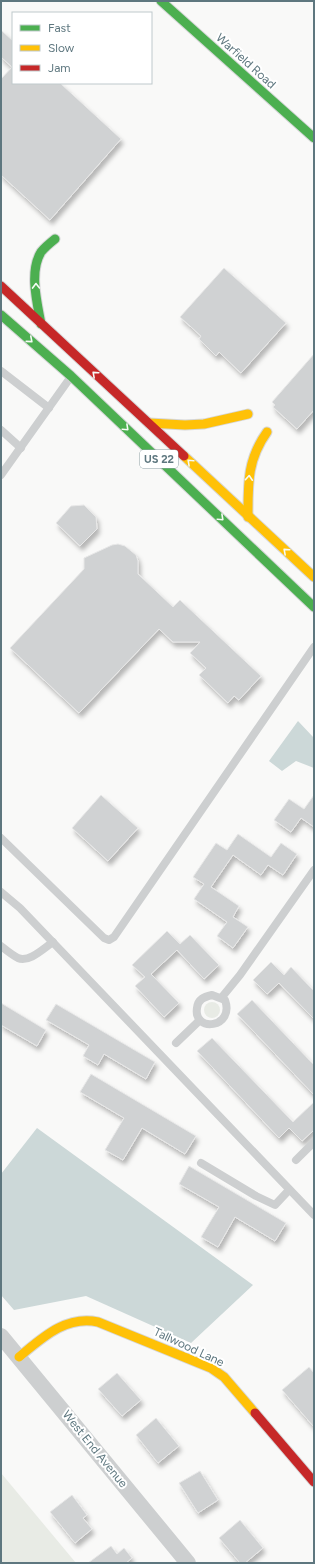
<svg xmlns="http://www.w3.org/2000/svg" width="315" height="1564" font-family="Figtree,sans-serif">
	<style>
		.green { fill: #e8ebe5 }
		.water { fill: #ccd8d8 }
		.building { fill: #d0d2d3; stroke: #e8e8e8; filter: url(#shadow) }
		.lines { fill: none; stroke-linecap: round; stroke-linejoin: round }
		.fast-casing { stroke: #d6d7d8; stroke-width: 11 }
		.slow-casing { stroke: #d6d7d8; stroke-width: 11 }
		.jam-casing { stroke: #d6d7d8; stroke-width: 11 }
		.lane { stroke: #cdcfd0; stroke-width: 8 }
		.street { stroke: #cdcfd0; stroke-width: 16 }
		.fast { stroke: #4caf50; stroke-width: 9 }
		.slow { stroke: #ffc107; stroke-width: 9 }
		.jam { stroke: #c62828; stroke-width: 9 }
		.oneway { stroke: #f6fbf6 }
		.labels { text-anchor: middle; stroke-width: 4; stroke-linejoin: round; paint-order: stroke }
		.shield { fill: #fff; stroke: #8ea0a5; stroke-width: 1 }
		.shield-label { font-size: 11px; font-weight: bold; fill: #5e777f }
		.street-label { font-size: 12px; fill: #5e777f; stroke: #fff }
	</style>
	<defs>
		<filter id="shadow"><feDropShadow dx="2.5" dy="4.5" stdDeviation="2" flood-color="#0004"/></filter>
	</defs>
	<rect width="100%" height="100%" fill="#f9f9f8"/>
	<g class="green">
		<circle cx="212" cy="1010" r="8"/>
		<polygon points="1,1473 76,1563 1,1563"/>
	</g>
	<g class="water">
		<polygon points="298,721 314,738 314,768 296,761 282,771 269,761"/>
		<polygon points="37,1128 253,1285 191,1343 86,1296 14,1310 1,1295 1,1174"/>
	</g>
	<g class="building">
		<polygon points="1,30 13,41 13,83 60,83 121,139 50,220 1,175 1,79 12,67 1,57"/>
		<polygon points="224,268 286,323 241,373 219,352 216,356 199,339 201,336 180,317"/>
		<polygon points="314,354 314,410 297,429 273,407 275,405 272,402"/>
		<polygon points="84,505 96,517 97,529 80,546 56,523 71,506"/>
		<polygon points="118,544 125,546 136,555 138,561 138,574 173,607 180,600 261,676 239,700 234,696 228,703 199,675 206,668 190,653 200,642 173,642 159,629 79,713 10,648 84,569 84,558 112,545"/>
		<polygon points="101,795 138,828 108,861 72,828"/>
		<polygon points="314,795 314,827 301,818 291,832 274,820 289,799 304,809"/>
		<polygon points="238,834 271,857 281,843 297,854 283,875 268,865 261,875 233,855 211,887 239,906 233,917 248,927 233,948 217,936 227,922 194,899 204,884 193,877 216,843 227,850"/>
		<polygon points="167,931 180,944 190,935 219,965 204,979 177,950 151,974 179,1003 164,1017 135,986 145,977 132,965"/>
		<polygon points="271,962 284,975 291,967 314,991 314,1019 279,983 267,994 253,980"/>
		<polygon points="252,1000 314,1065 314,1095 237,1014"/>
		<polygon points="1,1003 46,1030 37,1046 1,1025"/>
		<polygon points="56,1004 155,1062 146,1079 104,1054 98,1065 83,1056 89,1045 46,1020"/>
		<polygon points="212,1038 293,1122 314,1102 314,1130 302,1141 289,1128 279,1138 197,1051"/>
		<polygon points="91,1074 196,1136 185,1154 142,1128 123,1160 105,1150 124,1118 80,1092"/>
		<polygon points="189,1166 286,1223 275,1241 235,1217 218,1247 201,1237 219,1207 179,1184"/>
		<polygon points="309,1367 314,1373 314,1427 282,1390"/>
		<polygon points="117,1373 141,1400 122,1416 98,1389"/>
		<polygon points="156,1418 179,1446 158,1463 136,1435"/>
		<polygon points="200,1471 218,1500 198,1513 179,1483"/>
		<polygon points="72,1495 87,1515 83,1518 92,1529 75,1543 50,1512"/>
		<polygon points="240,1520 263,1548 245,1563 240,1563 219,1538"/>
		<polygon points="111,1546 117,1554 124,1548 132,1558 126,1563 88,1563"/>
	</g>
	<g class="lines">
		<defs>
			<g id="fast">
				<polyline points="161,1 314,138"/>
				<polyline points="1,315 71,376 314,607"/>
				<path d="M 41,324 C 37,302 29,272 41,252 C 45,247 50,243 55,239"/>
			</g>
			<g id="slow">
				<polyline points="149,423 185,425 204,424 248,414"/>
				<polyline points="184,456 314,577"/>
				<path d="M 248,517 C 248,484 247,460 267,432"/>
				<path d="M 19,1357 C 42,1338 66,1315 98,1322 L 211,1368 L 224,1377 L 255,1413"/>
			</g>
			<g id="jam">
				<polyline points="1,286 184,456"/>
				<polyline points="255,1413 314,1482"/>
			</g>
		</defs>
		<use href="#fast" class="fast-casing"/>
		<use href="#slow" class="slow-casing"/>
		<use href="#jam" class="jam-casing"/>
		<g class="lane">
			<polyline points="1,371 49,408"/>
			<polyline points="1,430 21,448"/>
			<polyline points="1,475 70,378"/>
			<polyline points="1,838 104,938 109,940 114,937 314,647"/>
			<polyline points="1,892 20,908 314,1215"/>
			<path d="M 1,946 C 6,950 12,955 18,958 C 29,963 44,948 53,942"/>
			<path d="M 212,995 L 225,1000 C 235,1028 193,1033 197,1008 C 198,999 204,997 212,995 Z"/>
			<polyline points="222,997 240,975 314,870"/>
			<polyline points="176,1043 200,1020"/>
			<polyline points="296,1160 314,1142"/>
			<polyline points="201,1163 256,1196 275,1205 289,1190"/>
		</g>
		<polyline class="street" points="1,1336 188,1563"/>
		<use href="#fast" class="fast"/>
		<use href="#slow" class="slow"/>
		<use href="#jam" class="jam"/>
	</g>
	<defs><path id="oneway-chevron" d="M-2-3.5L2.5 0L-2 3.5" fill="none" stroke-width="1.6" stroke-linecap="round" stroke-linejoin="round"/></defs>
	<g class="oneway">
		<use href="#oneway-chevron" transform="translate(36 286) rotate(-91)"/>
		<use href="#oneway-chevron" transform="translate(30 340) rotate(41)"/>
		<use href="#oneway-chevron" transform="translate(95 374) rotate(-138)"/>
		<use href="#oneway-chevron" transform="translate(126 428) rotate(43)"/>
		<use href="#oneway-chevron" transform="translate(190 462) rotate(-137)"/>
		<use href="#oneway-chevron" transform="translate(249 478) rotate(-86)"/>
		<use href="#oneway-chevron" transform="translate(221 518) rotate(43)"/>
		<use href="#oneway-chevron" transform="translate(286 551) rotate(-138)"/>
	</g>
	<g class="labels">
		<rect class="shield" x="140" y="450" width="38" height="18" rx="3"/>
		<g class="shield-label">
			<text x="159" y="463">US 22</text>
		</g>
		<g class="street-label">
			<text transform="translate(246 61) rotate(42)" y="4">Warfield Road</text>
			<text transform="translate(189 1347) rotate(25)" y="4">Tallwood Lane</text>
			<text transform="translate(95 1449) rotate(51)" y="4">West End Avenue</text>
		</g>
	</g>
	<rect width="315" height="1564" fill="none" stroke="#5e777f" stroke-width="4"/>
	<rect x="12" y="12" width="140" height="72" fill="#ffffff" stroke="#bfc9cc"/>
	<rect x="20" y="25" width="20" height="6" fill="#4caf50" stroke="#bfc9cc"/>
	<text x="48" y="32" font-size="12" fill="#5e777f">Fast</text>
	<rect x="20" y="45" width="20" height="6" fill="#ffc107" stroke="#bfc9cc"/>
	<text x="48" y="52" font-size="12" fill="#5e777f">Slow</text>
	<rect x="20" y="65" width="20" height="6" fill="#c62828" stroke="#bfc9cc"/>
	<text x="48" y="72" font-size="12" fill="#5e777f">Jam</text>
</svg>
